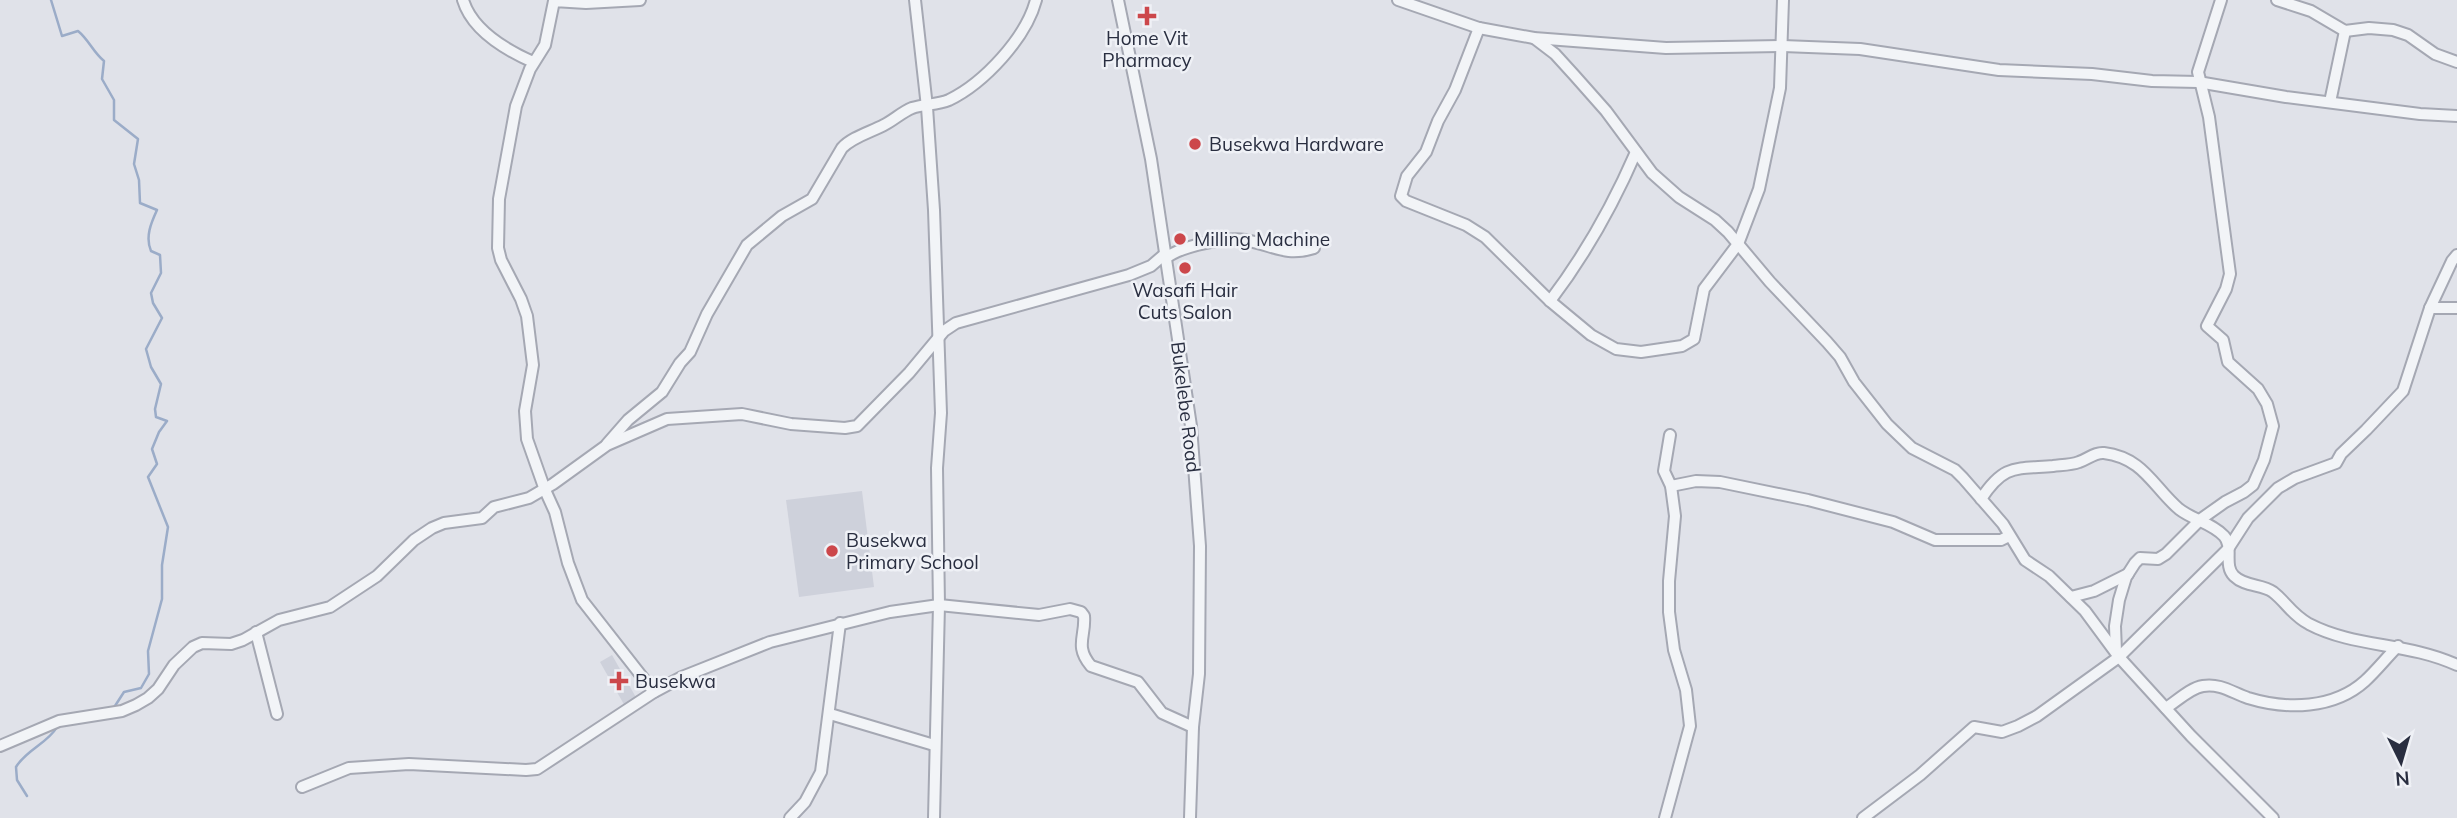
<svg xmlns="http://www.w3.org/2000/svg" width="2457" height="818" font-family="Mulish,sans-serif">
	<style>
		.built { fill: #ced1db }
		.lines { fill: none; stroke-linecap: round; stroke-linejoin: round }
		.stream { stroke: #9bacc8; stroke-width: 2.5 }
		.minor-casing { stroke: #a5a8b3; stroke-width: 14 }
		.minor { stroke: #f2f4f7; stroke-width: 10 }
		.poi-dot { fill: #cc474b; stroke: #eff1f6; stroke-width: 2.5 }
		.labels { text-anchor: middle; stroke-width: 5; stroke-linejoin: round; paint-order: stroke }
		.poi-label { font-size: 19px; fill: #292e40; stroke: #eff1f6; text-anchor: start }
		.street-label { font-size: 19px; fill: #292e40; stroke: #eff1f6 }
	</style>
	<rect width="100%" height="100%" fill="#e0e2e9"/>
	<g class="built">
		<polygon points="862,491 874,587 799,597 786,500"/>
		<polygon points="612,655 638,701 626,708 600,662"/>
	</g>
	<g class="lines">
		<g class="stream">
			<path d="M 51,0 L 62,36 L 78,31 C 89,40 93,52 104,61 L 102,79 L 114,100 L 114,120 L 138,139 L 134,164 L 139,180 L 140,203 L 157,210 C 151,223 145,237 151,251 L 160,255 L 161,273 L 151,293 L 153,303 L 162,318 L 146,349 L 151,367 L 161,384 L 155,409 L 156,417 L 167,421 L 159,432 L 152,449 L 157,464 L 148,477 L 168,527 L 162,565 L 162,599 L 148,651 L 149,674 L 141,688 L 124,692 L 113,709"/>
			<path d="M 27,796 L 17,780 L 16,767 C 26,750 48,743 57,727"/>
		</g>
		<defs>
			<g id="minor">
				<path d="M 463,0 C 472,30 506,50 533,62"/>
				<polyline points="640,0 586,3 554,1 545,45 530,69 516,106 499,199 498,248 501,260 521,299 527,316 533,365 525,411 527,439 545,490 555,512 568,563 582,600 654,692"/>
				<polyline points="915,0 927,107 934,210 941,413 937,468 939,605 934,818"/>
				<polyline points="1118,0 1151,159 1191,426 1200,546 1199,674 1193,727 1190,818"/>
				<polyline points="1398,0 1479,28 1534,38 1666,48 1783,46 1860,49 1999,70 2092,74 2152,81 2198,82 2286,97 2420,114 2457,116"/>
				<polyline points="2277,0 2311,11 2345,31 2369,28 2393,30 2408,35 2435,54 2457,62"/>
				<polyline points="1479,28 1455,90 1438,121 1426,152 1407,176 1401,196 1406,201 1466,225 1485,237 1550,301 1591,335 1616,349 1641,352 1682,346 1694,339 1704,289 1738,244 1759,189 1780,88 1783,0"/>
				<polyline points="1534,38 1555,54 1575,76 1606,111 1652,173 1679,197 1715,220 1728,232 1770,282 1827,342 1840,357 1854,382 1887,424 1912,448 1955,470 1963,478 2003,524 2025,560 2049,576 2085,611 2119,657 2191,736 2273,818"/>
				<polyline points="2330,102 2345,31"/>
				<path d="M 1166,258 C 1181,246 1226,237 1245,240 C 1273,245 1285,257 1314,248"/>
				<path d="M 1550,301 C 1585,255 1613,205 1636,152"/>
				<polyline points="2430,308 2457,308"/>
				<path d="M 607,444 L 628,420 L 662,392 L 680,363 L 690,352 L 707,314 L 747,245 L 782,216 L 812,199 L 842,148 C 852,137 871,132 884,125 C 894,120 902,112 912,108 C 924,104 937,105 949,100 C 984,83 1026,38 1036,0"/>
				<polyline points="1671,486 1696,481 1720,482 1808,500 1893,522 1935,540 2001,540 2009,536"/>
				<path d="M 1981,499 C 2004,464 2015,469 2053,466 C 2061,465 2071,465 2079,462 C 2088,459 2095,452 2104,453 C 2144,458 2153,487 2179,509 C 2193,520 2212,523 2224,536 C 2234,547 2223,565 2234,576 C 2245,587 2262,584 2273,592 C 2287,603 2291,614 2309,624 C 2355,648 2407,642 2457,665"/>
				<polyline points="2071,597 2094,591 2128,574"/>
				<polyline points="256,632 277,714"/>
				<polyline points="2116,652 2115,626 2119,600 2126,577 2135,563 2140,558 2158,559 2166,554 2201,519 2225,502 2244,492 2253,485 2264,460 2273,426 2267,404 2258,389 2228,362 2223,340 2207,326 2226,289 2230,274 2209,117 2198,72 2221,0"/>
				<path d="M 2166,708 C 2177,701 2190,688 2203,686 C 2220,683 2233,693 2248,698 C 2287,710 2334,709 2365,681 C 2377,670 2387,657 2398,646"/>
				<polyline points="830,714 934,745"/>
				<polyline points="0,746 59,721 122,711 136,705 148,698 158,689 174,665 193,647 202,643 231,644 243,640 279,620 330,607 377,576 414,540 432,528 444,523 482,518 494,507 529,498 553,484 607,445 667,419 742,414 791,424 845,428 857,426 909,373 944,331 956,323 1129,275 1151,266 1165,254"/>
				<path d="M 302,787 L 349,768 L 409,764 L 526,770 L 537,769 L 654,692 L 682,677 L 770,642 L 890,612 L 939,605 L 1039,615 L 1070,609 L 1081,612 L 1084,616 C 1086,636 1074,646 1091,666 L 1138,682 L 1162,713 L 1193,727"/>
				<polyline points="790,818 805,802 821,772 840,623"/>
				<polyline points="1665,818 1690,726 1686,690 1674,650 1669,612 1669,581 1675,516 1671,486 1664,471 1670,435"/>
				<polyline points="1863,818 1920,775 1974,727 2002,732 2018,726 2037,716 2119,657 2228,549 2248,518 2278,488 2295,478 2336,463 2341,454 2366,430 2403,391 2430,308 2452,261 2457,255"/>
			</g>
		</defs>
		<use href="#minor" class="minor-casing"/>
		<use href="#minor" class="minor"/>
	</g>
	<g class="poi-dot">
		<path d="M1143.5 5.5h7v7h7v7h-7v7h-7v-7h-7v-7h7z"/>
		<circle cx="1195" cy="144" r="7"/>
		<circle cx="1180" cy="239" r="7"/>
		<circle cx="1185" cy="268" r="7"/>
		<circle cx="832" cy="551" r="7"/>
		<path d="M615.5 670.5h7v7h7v7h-7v7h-7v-7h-7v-7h7z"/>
	</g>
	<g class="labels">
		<g class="poi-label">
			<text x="1147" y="45" text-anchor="middle">Home Vit<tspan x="1147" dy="22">Pharmacy</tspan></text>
			<text x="1209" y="151">Busekwa Hardware</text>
			<text x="1194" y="246">Milling Machine</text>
			<text x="1185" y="297" text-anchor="middle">Wasafi Hair<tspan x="1185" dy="22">Cuts Salon</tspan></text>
			<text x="846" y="547">Busekwa<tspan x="846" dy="22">Primary School</tspan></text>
			<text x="635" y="688">Busekwa</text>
		</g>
		<g class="street-label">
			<text transform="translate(1186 407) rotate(83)" y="7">Bukelebe Road</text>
		</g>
	</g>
	<g transform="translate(2401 762) rotate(175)" stroke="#eff1f6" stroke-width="5" paint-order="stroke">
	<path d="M0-5L12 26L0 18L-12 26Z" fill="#292e40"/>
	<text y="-10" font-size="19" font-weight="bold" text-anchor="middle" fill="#292e40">N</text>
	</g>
</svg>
